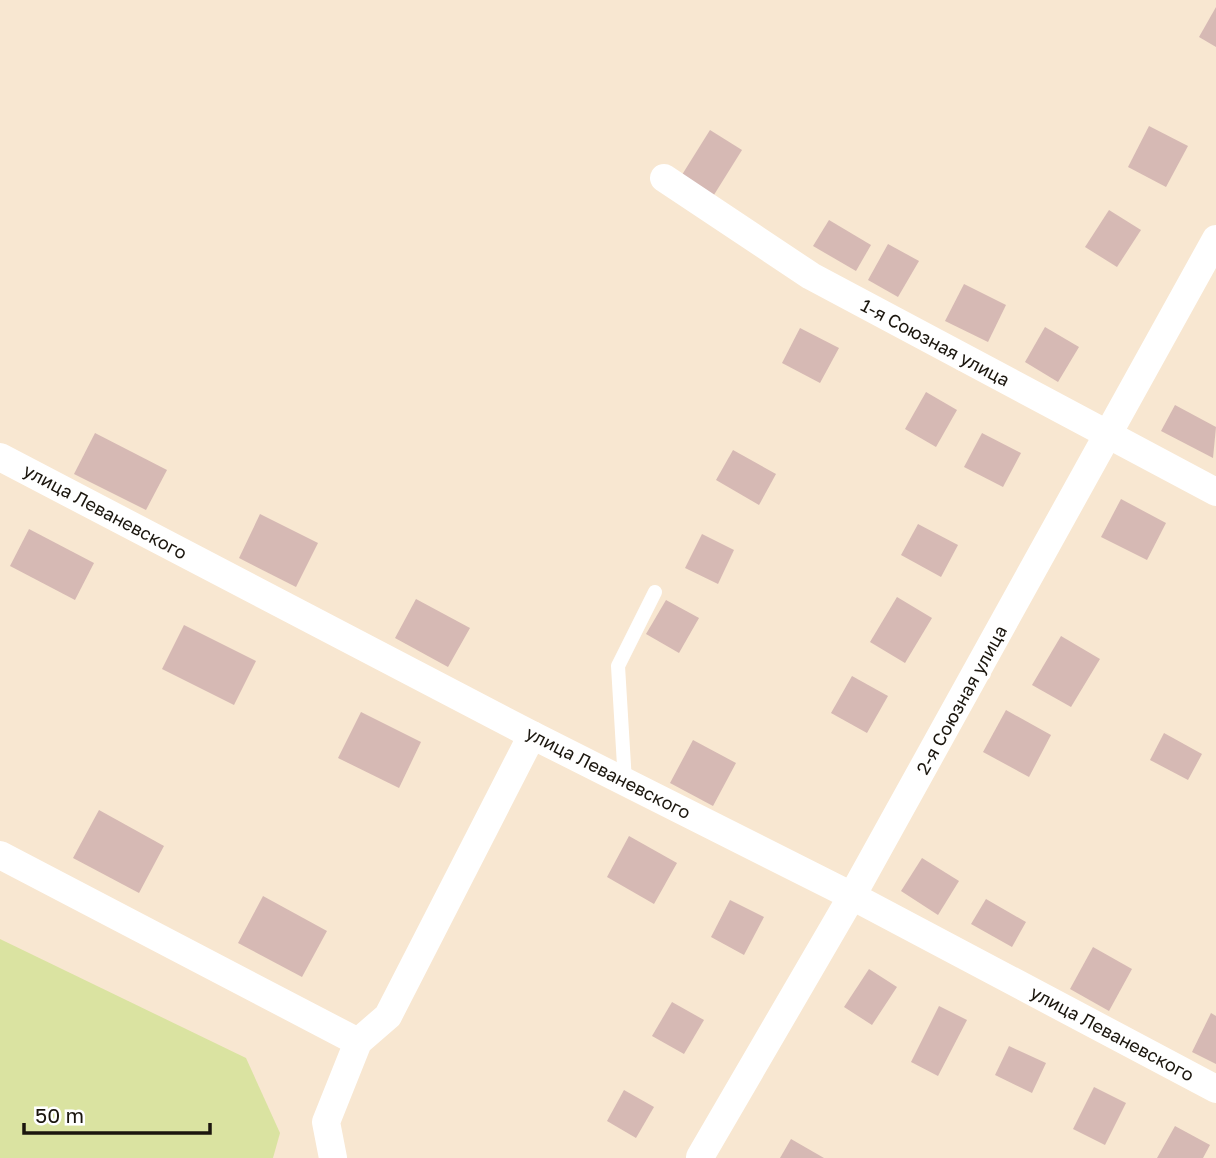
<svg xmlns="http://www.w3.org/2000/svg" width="1216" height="1158" font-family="'Golos Text',sans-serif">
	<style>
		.green { fill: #dae3a1 }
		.building { fill: #d6b9b4 }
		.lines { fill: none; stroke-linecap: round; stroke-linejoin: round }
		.lane { stroke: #fff; stroke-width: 14 }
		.street { stroke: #fff; stroke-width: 28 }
		.labels { text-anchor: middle; stroke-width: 7; stroke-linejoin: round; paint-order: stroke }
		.street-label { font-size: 18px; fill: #1b160e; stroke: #fff }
	</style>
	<rect width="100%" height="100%" fill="#f8e7d1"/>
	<polygon class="green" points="0,939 246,1058 280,1133 273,1158 0,1158"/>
	<g class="building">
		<polygon points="1216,7 1216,47 1199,37"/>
		<polygon points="1149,126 1188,146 1166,187 1128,167"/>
		<polygon points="710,130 742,150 712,198 680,178"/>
		<polygon points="1109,210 1141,230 1117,267 1085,247"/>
		<polygon points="829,220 871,245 856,271 813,246"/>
		<polygon points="888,244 919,261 898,297 868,280"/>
		<polygon points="964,284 1006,305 988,342 945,321"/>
		<polygon points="1045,327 1079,347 1058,382 1025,362"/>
		<polygon points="800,328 839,348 820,383 782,363"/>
		<polygon points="926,392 957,410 936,447 905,429"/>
		<polygon points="1175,405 1216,427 1213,458 1161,431"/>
		<polygon points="95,433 167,470 146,510 74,474"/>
		<polygon points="982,433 1021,453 1003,487 964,467"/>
		<polygon points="733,450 776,474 759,505 716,480"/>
		<polygon points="1121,499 1166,523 1147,560 1101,537"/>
		<polygon points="260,514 318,543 296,587 239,558"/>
		<polygon points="918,524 958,545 941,577 901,555"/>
		<polygon points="29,529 94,563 75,600 10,566"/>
		<polygon points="702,534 734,550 718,584 685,568"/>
		<polygon points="897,597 932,618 905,663 870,642"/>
		<polygon points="416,599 470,628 448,667 395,638"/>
		<polygon points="666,600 699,618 679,653 646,634"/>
		<polygon points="184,625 256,661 234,705 162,669"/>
		<polygon points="1061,636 1100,659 1071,707 1032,685"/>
		<polygon points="852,676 888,696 867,733 831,713"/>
		<polygon points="1006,710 1051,735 1029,777 983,752"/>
		<polygon points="361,712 421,742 399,788 338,758"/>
		<polygon points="1164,733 1202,754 1188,780 1150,760"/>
		<polygon points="693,740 736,763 713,806 670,783"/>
		<polygon points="99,810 164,846 139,893 73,858"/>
		<polygon points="629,836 677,863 654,904 607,877"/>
		<polygon points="922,858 959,881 938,915 901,891"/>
		<polygon points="263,896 327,931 302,977 238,943"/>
		<polygon points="986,899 1026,922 1012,947 971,924"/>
		<polygon points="730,900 764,917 744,955 711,937"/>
		<polygon points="1093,947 1132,969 1109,1011 1070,989"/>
		<polygon points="869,969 897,987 872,1025 844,1007"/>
		<polygon points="672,1002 704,1020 684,1054 652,1036"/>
		<polygon points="939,1006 967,1020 938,1076 911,1062"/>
		<polygon points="1211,1013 1216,1016 1216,1064 1192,1052"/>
		<polygon points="1009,1046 1046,1063 1032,1093 995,1075"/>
		<polygon points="1094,1087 1126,1103 1105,1145 1073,1129"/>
		<polygon points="624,1090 654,1107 636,1138 607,1121"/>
		<polygon points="1175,1126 1210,1145 1203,1158 1157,1158"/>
		<polygon points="791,1139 824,1158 780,1158"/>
	</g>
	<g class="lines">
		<polyline class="lane" points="625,782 618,666 655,592"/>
		<g class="street">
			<polyline points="664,178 811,276 1216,492"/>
			<polyline points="0,457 532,735 852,896 1216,1089"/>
			<polyline points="0,855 358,1042"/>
			<polyline points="700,1157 852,896 1216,239"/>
			<polyline points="333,1158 326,1122 358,1042 388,1016 532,735"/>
		</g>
	</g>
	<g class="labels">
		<g class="street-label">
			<text transform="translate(935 343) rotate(28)" y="6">1-я Союзная улица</text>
			<text transform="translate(105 512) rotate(28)" y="6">улица Леваневского</text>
			<text transform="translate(962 700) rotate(-61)" y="6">2-я Союзная улица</text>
			<text transform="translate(608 773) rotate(27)" y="6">улица Леваневского</text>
			<text transform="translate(1112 1034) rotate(28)" y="6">улица Леваневского</text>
		</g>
	</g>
	<path d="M24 1123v10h186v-10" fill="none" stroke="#1b160e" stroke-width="3.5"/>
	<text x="35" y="1123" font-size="21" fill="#1b160e" stroke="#ffffff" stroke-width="5" paint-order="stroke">50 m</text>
</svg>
